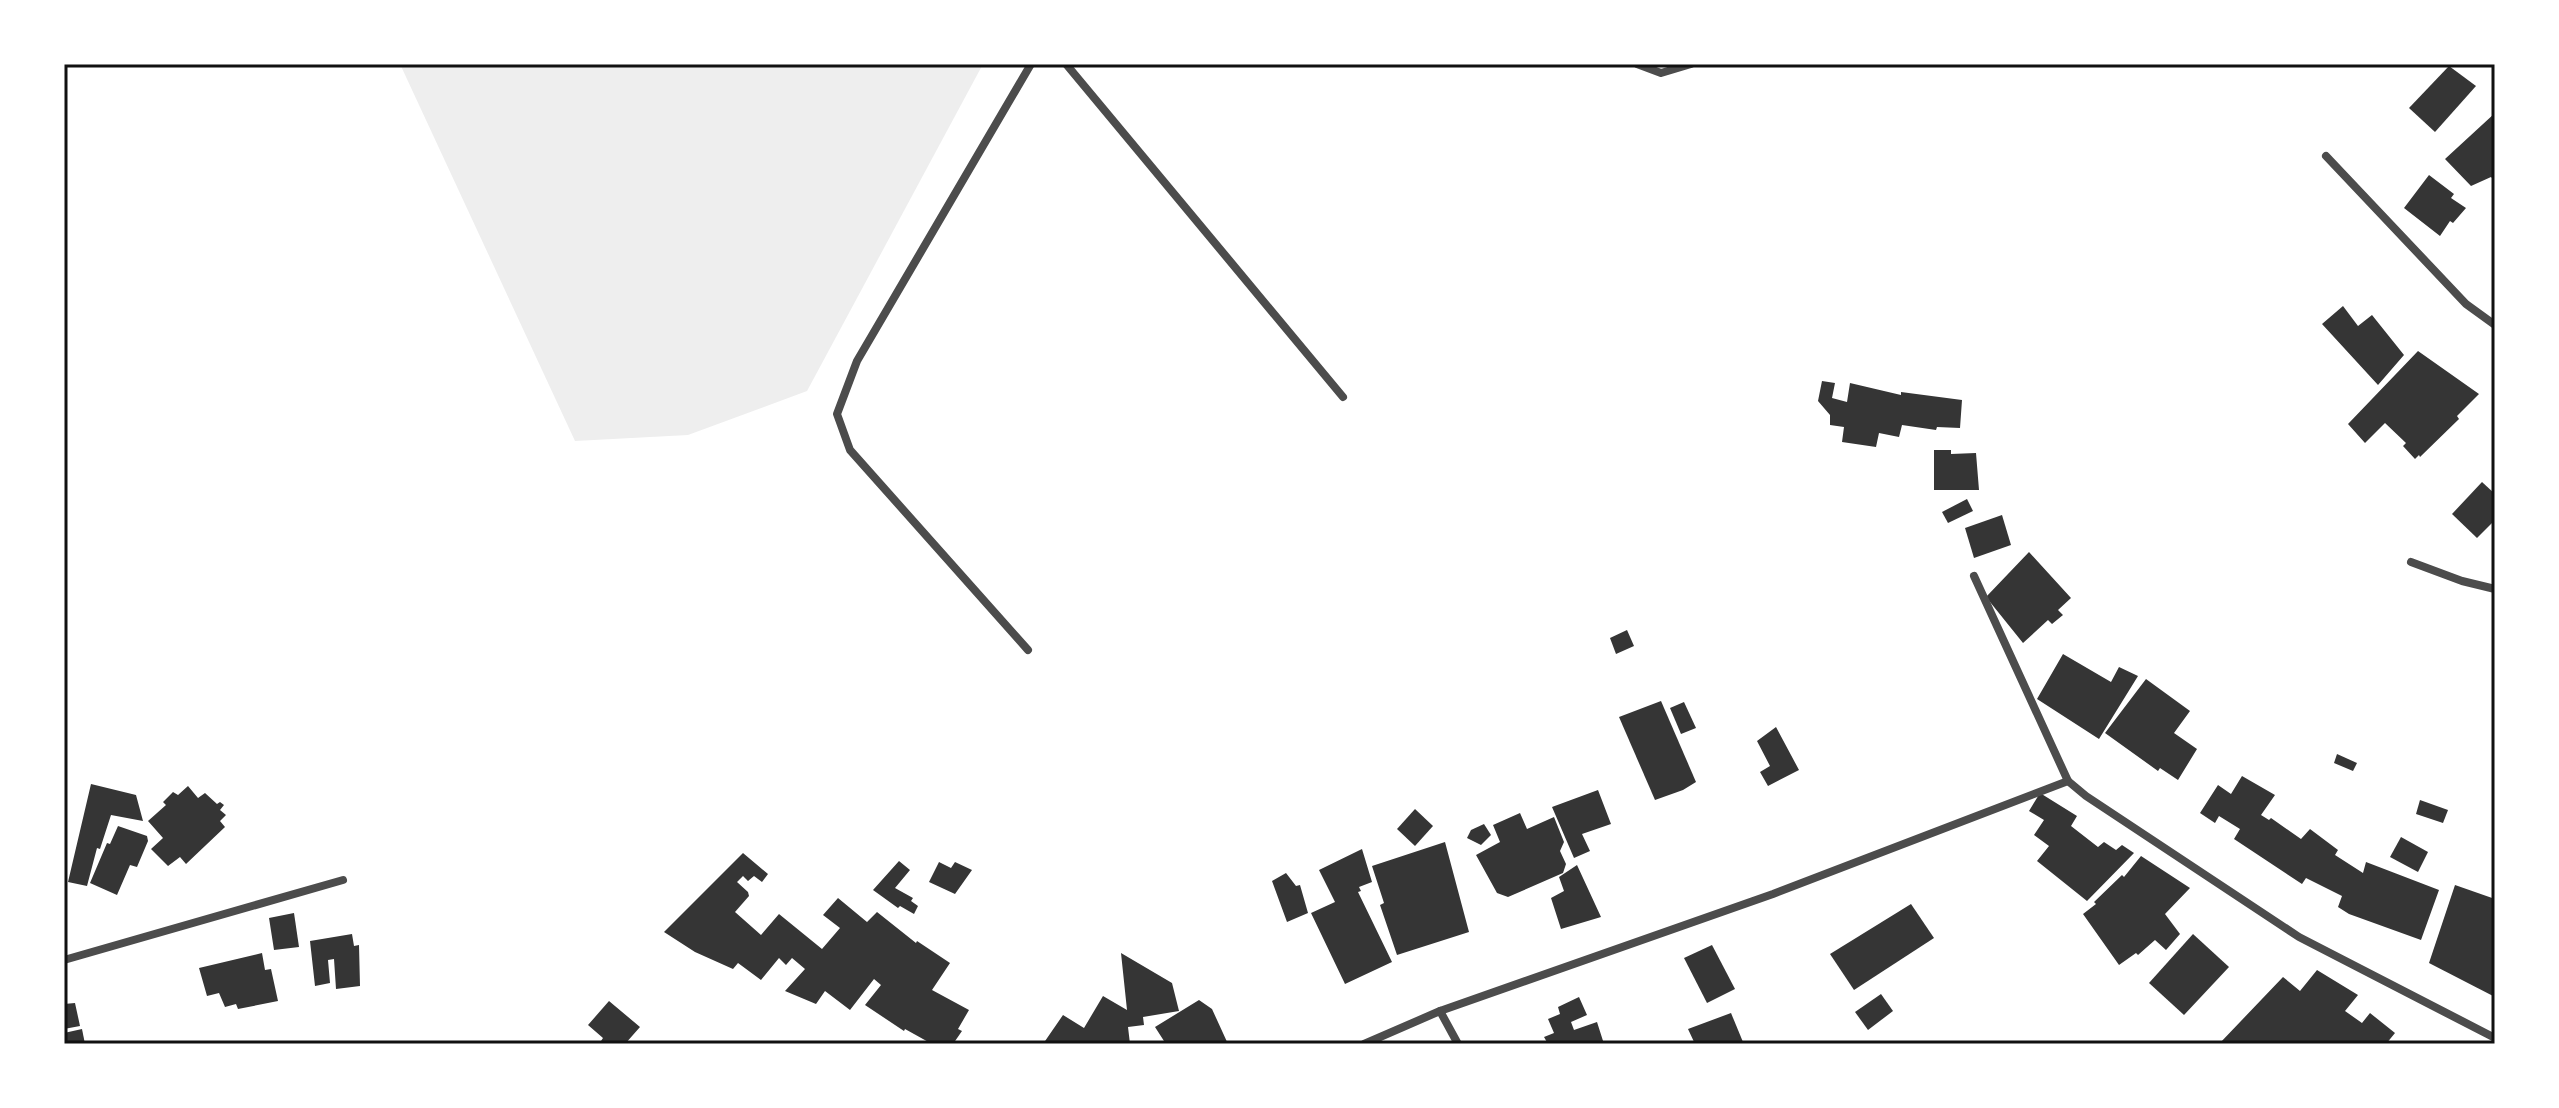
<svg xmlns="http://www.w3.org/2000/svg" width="2559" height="1108" font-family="'Roboto Condensed',sans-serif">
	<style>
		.green { fill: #eee }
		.building { fill: #353535 }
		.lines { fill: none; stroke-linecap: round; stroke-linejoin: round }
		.minor { stroke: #4c4c4c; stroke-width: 8 }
		.neatline { fill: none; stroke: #111; stroke-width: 3 }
	</style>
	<rect width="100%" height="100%" fill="#fff"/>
	<polygon class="green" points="400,64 983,64 807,391 688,435 575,441"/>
	<g class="building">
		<polygon points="2449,66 2476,86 2435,132 2409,108"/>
		<polygon points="2495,113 2495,181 2491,177 2471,186 2445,159"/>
		<polygon points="2429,175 2454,194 2451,198 2466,208 2453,223 2450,221 2440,236 2404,208"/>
		<polygon points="2343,306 2358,326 2372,315 2404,355 2378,385 2322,324"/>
		<polygon points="2418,351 2479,394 2457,416 2459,419 2420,457 2419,455 2415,459 2403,446 2406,443 2385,423 2365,443 2348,424"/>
		<polygon points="1822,381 1835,383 1832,398 1847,402 1850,383 1901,395 1901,392 1962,400 1960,428 1937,427 1936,430 1902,425 1899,437 1879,433 1876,447 1842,442 1844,427 1830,425 1830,415 1818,401"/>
		<polygon points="1934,450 1951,450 1951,454 1976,453 1979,490 1934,490"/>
		<polygon points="2482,482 2495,494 2495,520 2477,538 2452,514"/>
		<polygon points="1967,499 1973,511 1948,523 1942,512"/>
		<polygon points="2002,515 2011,545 1974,558 1965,528"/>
		<polygon points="2029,552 2071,598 2058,610 2063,615 2052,624 2048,620 2023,643 1986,597"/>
		<polygon points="1627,630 1634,646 1616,654 1610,638"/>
		<polygon points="2063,654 2111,682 2119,667 2138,676 2099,739 2037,699"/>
		<polygon points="2146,679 2190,711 2174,733 2197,749 2178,780 2160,768 2158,771 2105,733"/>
		<polygon points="1661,701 1696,782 1683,790 1655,800 1619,717"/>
		<polygon points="1684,702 1696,728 1681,734 1670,708"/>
		<polygon points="1776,727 1799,770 1768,786 1760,772 1770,766 1757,741"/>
		<polygon points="2337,754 2357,763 2353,771 2334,763"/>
		<polygon points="2242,776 2275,795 2261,815 2269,820 2271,818 2301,839 2310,829 2338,850 2335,855 2363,873 2366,862 2439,890 2421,940 2349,914 2338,907 2342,896 2306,878 2302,884 2234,839 2240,829 2219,816 2215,823 2200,813 2218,785 2231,794"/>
		<polygon points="91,784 136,795 143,821 111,815 100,849 97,848 87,886 68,882"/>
		<polygon points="188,786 198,798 205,793 217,804 220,802 224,805 220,810 226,815 220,821 225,827 186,864 180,857 168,866 151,849 163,838 148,821 166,805 163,802 173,792 178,795"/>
		<polygon points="1598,790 1611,824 1582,834 1590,851 1574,858 1552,807"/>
		<polygon points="2040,793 2077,816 2071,826 2098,847 2104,842 2116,850 2122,845 2134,853 2087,901 2037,861 2049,846 2034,835 2044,820 2029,811"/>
		<polygon points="2420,800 2448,810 2443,823 2416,814"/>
		<polygon points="1415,809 1433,826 1415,846 1397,829"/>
		<polygon points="1520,813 1527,829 1554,817 1564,842 1560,851 1566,864 1563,873 1508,897 1497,893 1476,855 1500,842 1493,825"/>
		<polygon points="1484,824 1491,835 1481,845 1467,838 1471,830"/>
		<polygon points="118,826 147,836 148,841 137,867 130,865 117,895 90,883 107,843 110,844"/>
		<polygon points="2401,837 2428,852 2418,872 2390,857"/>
		<polygon points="1445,842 1469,932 1397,955 1380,905 1384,903 1372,866"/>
		<polygon points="1362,849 1372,882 1359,887 1361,891 1358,892 1392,962 1345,984 1311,913 1335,902 1319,870"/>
		<polygon points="743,853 768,874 762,882 754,876 748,881 743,876 737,882 748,892 749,896 735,912 761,935 779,914 822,949 840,928 823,915 838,898 867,922 877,912 916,943 917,941 950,963 932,990 969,1010 958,1029 962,1031 953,1044 932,1044 905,1029 904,1031 865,1005 881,985 874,979 850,1010 825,991 816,1004 785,991 805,969 792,958 786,965 779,958 761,980 738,963 733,969 695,952 664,932"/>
		<polygon points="2141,856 2190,888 2165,914 2180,934 2166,950 2155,940 2138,955 2136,953 2119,965 2083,914 2096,904 2094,902 2122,875 2124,877"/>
		<polygon points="899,861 910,870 895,888 913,898 911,901 918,906 914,914 900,906 898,908 873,890"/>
		<polygon points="939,862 951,868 955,862 972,870 955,894 929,882"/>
		<polygon points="1577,865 1601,917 1561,929 1551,898 1564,891 1559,877"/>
		<polygon points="1286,873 1296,886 1300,885 1308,913 1287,922 1272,881"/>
		<polygon points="2455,885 2495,899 2495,997 2429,963"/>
		<polygon points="1911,904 1934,938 1854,990 1830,954"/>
		<polygon points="294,913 299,947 274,950 269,918"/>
		<polygon points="352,934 354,946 359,945 360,986 336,989 334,959 328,960 330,983 315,986 310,941"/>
		<polygon points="2193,934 2229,967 2184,1015 2149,983"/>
		<polygon points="1712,945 1735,989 1707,1003 1684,958"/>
		<polygon points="262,953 265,970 271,969 278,1001 238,1009 236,1004 225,1007 219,993 207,996 199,968"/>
		<polygon points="1121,953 1172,983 1179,1011 1143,1017 1144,1025 1128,1027 1130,1044 1043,1044 1063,1015 1084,1028 1103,996 1127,1010"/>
		<polygon points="2317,970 2358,995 2345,1011 2362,1023 2370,1013 2395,1033 2386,1044 2219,1044 2283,977 2300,991"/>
		<polygon points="1881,994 1893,1011 1868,1030 1855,1012"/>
		<polygon points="1579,997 1587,1015 1571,1022 1574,1030 1597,1022 1604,1044 1548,1044 1544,1037 1554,1033 1548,1019 1560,1014 1558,1007"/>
		<polygon points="1199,1000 1212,1009 1228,1044 1159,1044 1164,1041 1155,1027"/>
		<polygon points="609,1001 640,1027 625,1044 599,1044 603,1038 588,1025"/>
		<polygon points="75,1003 80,1026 64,1029 64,1004"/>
		<polygon points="1731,1013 1743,1042 1695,1044 1688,1029"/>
		<polygon points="82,1029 85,1044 64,1044 64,1033"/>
	</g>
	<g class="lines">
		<g class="minor">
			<polyline points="1066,64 1343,397"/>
			<polyline points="1637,64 1661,73 1691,64"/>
			<polyline points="2326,156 2466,304 2495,325"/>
			<polyline points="2411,562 2462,581 2495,589"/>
			<polyline points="1974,576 2068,781"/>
			<polyline points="1028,650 850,450 837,414 857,361 1031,64"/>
			<polyline points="64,960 343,880"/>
			<polyline points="1440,1011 1458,1044"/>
			<polyline points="1364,1044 1440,1011 1773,894 2068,781 2086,796 2299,937 2495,1038"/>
		</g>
	</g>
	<rect width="2559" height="1108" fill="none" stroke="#ffffff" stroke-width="132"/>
	<rect x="66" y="66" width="2427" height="976" class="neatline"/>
</svg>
